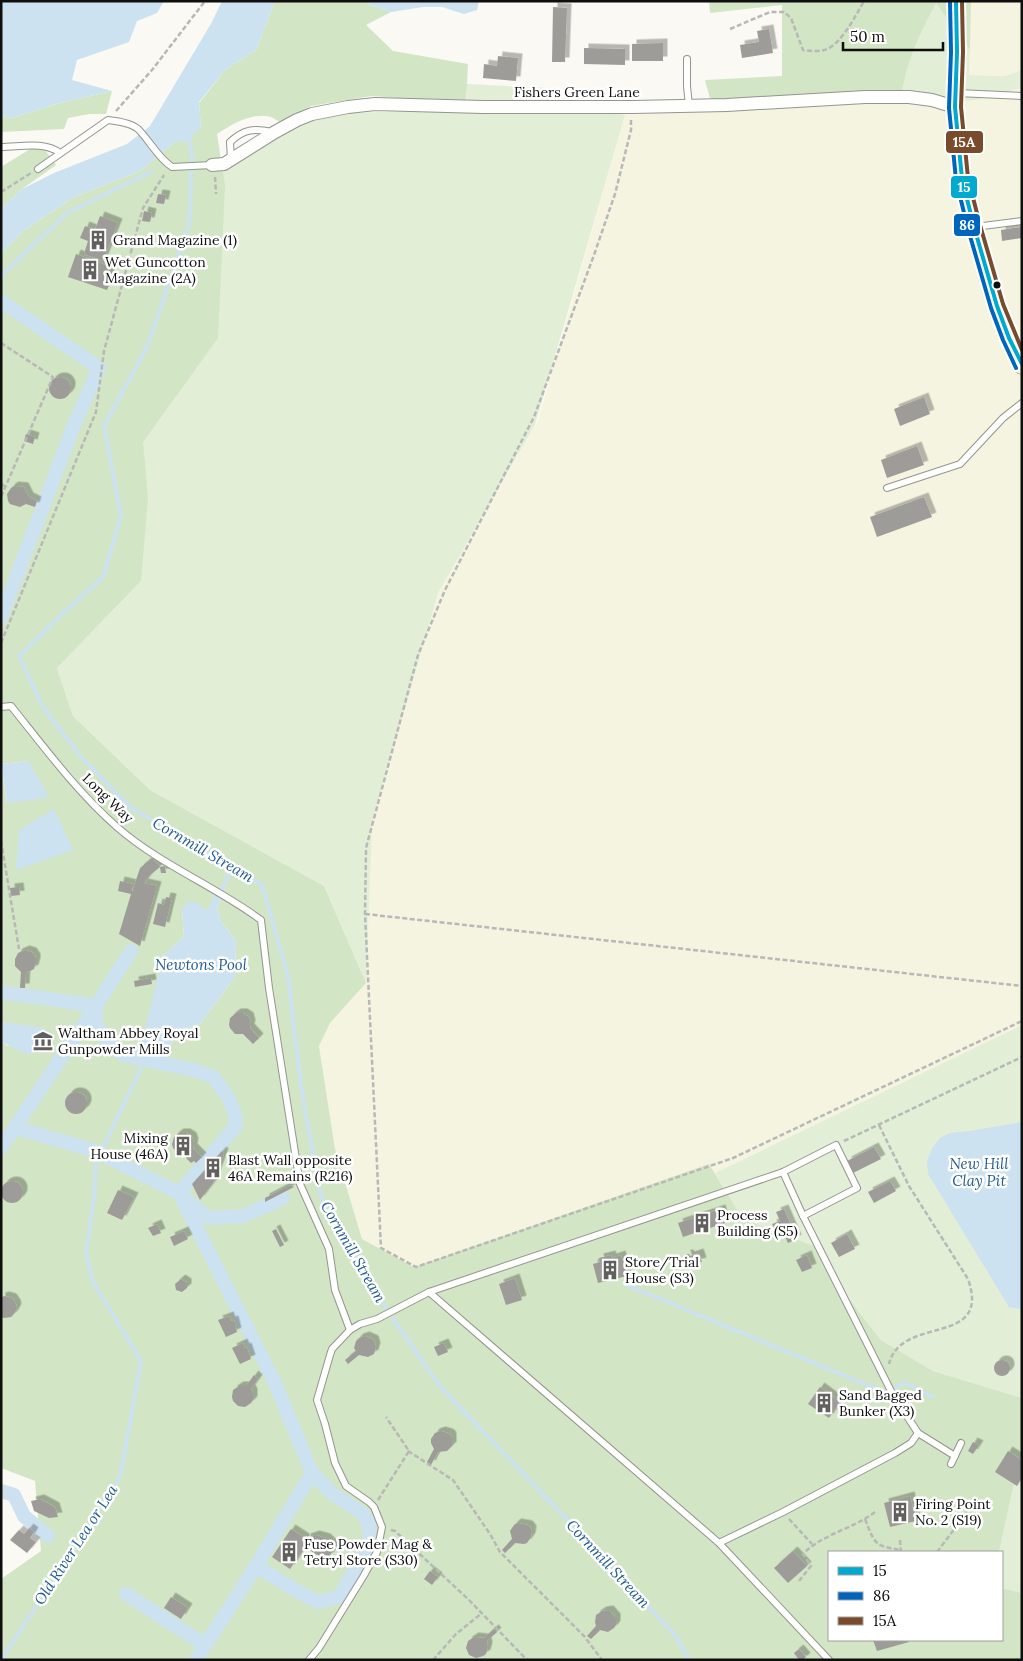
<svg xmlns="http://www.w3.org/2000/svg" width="1023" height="1661" font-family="Lora,serif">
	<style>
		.farmland { fill: #f5f4e1 }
		.green { fill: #e2eed5 }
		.forest { fill: #d2e5c4; fill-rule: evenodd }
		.water { fill: #cce2f1 }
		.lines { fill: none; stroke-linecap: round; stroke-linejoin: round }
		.stream { stroke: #cce2f1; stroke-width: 4 }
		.canal { stroke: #cce2f1; stroke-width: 14 }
		.building { fill: #9e9c98; filter: url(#shadow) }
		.service-casing { stroke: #949491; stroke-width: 8 }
		.minor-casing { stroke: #949491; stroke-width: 14 }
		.secondary-casing { stroke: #8b8a88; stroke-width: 19 }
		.path { stroke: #b8b8b7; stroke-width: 2.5; stroke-dasharray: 5 2.5; stroke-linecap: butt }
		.service { stroke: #fefefd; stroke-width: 6 }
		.minor { stroke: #fefefd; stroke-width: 12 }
		.secondary { stroke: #f4f4ea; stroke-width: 18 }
		.bus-1-casing { stroke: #fff; stroke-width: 8 }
		.bus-2-casing { stroke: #fff; stroke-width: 8 }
		.bus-3-casing { stroke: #fff; stroke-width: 8 }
		.bus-1 { stroke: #00a9ce; stroke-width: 4 }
		.bus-2 { stroke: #0065bd; stroke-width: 4 }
		.bus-3 { stroke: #7a4b2a; stroke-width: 4 }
		.bus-dot { fill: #0e0e0e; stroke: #fff; stroke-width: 2 }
		.labels { text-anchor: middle; stroke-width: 5; stroke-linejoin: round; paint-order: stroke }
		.street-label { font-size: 14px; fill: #0e0e0e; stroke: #fff }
		.poi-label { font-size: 14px; fill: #0e0e0e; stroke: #fff; text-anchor: start }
		.water-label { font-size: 15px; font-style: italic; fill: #235b93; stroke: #fff }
		.line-badge { stroke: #fff; stroke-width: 2 }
		.badge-label { font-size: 14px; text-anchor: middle; font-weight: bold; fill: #fff }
	</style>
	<defs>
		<filter id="shadow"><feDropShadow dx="4.5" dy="-4.5" stdDeviation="0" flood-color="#0004"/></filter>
	</defs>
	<rect width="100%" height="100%" fill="#faf9f3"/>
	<g class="farmland">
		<polygon points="971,1 1022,1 1022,70 1005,76 969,75"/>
		<polygon points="1022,88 1022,1025 715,1173 709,1164 414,1267 362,1239 335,1149 319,1046 330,1023 366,983 367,886 372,821 402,698 438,593 538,421 625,115 915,97 942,104 973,100"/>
	</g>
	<g class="green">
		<path d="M 936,2 L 970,50 L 969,75 L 1005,76 L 1022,70 L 1022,88 L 975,100 L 942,104 L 901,98 C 907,61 919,35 936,2 Z"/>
		<polygon points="467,84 551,88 553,95 546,103 467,103"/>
		<polygon points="456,110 609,111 625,115 535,425 438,593 372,821 366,983 324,886 150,790 73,716 57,668 141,581 139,443 222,169 311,118 347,113"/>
		<polygon points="1022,1025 1022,1398 933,1371 881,1340 848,1298 814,1246 743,1219 715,1173"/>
		<polygon points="1022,1458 1022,1593 1002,1588 1002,1552 999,1552 1014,1484"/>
	</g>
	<g class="forest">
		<path d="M 275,1 L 366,1 L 370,5 L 391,12 L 366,25 L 393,51 L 468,64 L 466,103 L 372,96 L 311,106 L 281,123 C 278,121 274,118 271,117 C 252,112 232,124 217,134 L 225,186 L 218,338 L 143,442 L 148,498 L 141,581 L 57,668 L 73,716 L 150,790 L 324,886 L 366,983 L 330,1023 L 319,1046 L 335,1149 L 362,1239 L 414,1267 L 709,1164 L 743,1219 L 814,1246 L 848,1298 L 881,1340 L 933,1371 L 1022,1398 L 1022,1458 L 1014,1484 L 999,1552 L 829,1552 L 829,1640 L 1002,1640 L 1002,1588 L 1022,1593 L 1022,1660 L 1,1660 L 1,1579 L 41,1551 L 35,1481 L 1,1468 L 1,1042 L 8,1046 L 46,1029 L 1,1022 L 1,767 L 7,803 L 28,761 L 1,764 L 1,254 L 23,231 L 74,197 L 140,171 L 175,142 L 201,128 L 199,103 L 226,69 L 256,50 ZM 222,897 L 217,907 L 220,920 L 236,941 L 235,977 L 200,1024 L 176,1031 L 164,1063 L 159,972 L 168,966 L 162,957 L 184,936 L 182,910 L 207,910 Z"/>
		<path d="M 709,1 L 971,1 L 970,50 L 936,3 C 919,35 907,61 901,98 L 713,110 L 705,80 L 782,76 L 782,5 L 710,13 Z"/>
		<polygon points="112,91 106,114 89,114 68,118 64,129 1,132 1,116 12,118 56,104"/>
		<polygon points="40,143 56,165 22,189 1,209 1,167"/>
	</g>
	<g class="water">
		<polygon points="1,1 164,1 157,13 137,21 129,42 77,60 72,80 112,91 56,104 12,118 1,116"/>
		<polygon points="222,1 275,1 256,50 226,69 199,102 201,128 186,142 175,142 140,171 74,197 23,231 1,254 1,209 22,189 54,173 127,144 150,126 212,22"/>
		<polygon points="366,1 479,1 477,10 464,14 442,7 423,7 391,12 370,5"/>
		<polygon points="28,761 49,797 7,803 1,764"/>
		<polygon points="54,809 73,850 16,870 19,830"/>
		<polygon points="216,893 222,897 217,907 220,920 236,941 235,977 200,1024 176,1031 164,1063 139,1054 159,972 168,966 162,957 184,936 182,910 187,902 196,902 207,910"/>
		<polygon points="1,1022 46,1028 30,1055 1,1042"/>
		<polygon points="1022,1122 1022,1309 1021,1309 1009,1307 928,1174 927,1161 933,1147 940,1138 950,1133 969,1131"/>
	</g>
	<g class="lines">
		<g class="stream">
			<polyline points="189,135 192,158 189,225 147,347 104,426 121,516 103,577 61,615 19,656 43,707 81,757 131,808 197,845 262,885 288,976 301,1087 321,1198 377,1295 438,1384 596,1550 675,1635 689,1660"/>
			<polyline points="1,276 67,213 151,172"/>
			<polyline points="220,894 232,867"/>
			<polyline points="624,1284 884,1392 905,1383 933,1397"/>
			<polyline points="1,1660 60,1571 120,1477 141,1361 92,1280 86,1253 94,1197 96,1163 148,1053"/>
		</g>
		<g class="canal">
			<polyline points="1,301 99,368 74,425 1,617"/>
			<polyline points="1,992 96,1006 131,951"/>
			<polyline points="16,1128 93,1150 179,1193 236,1126 235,1115 228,1097 213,1077 194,1070 123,1055 107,1041 96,1024 96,1006"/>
			<polyline points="1,1148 96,1006"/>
			<polyline points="1,1491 14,1495 24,1516 48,1536"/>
			<polyline points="256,1566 302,1594 318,1602 339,1597 367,1549 370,1537 369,1524 362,1513 333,1494 312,1473"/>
			<polyline points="126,1594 205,1645"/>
			<polyline points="196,1660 256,1566 312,1473 275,1383 179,1193 208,1218 244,1216 283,1198"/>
		</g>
	</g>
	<g class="building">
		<polygon points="553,7 567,8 565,62 552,62"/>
		<polygon points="769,29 773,53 742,58 740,45 759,42 757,31"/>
		<polygon points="663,43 663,61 632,61 632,44"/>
		<polygon points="584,48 625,49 625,65 584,64"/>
		<polygon points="498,56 518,58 516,81 483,78 484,64 497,66"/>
		<polygon points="158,194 166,195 164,204 156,203"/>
		<polygon points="144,211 152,213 150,222 142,221"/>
		<polygon points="100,216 118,223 103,261 84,254 88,241 80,238 85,226 95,230"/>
		<polygon points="1022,227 1022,238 1002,241 1001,230"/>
		<polygon points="76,254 111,267 109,274 115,277 112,283 110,283 107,290 68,277"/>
		<circle cx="60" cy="388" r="11"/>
		<polygon points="924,397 930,414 900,426 894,409"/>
		<polygon points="26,434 35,437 33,444 24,441"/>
		<polygon points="917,446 924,465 887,478 881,460"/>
		<polygon points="14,486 24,487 29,497 37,501 35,507 26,504 20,507 10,504 8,501 7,494 11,488"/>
		<polygon points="924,497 932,517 877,537 870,517"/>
		<polygon points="152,858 160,867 165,866 166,873 161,873 160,867 150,875 144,883 157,886 140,946 119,934 131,894 118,891 120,881 133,884 132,892 140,868"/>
		<polygon points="19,887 20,895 11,896 10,888"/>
		<polygon points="166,897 172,898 165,927 153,924 158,903 164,905"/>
		<polygon points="25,950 32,952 36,958 36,962 34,969 26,973 25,988 20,988 21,972 15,966 15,959 18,953"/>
		<polygon points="151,978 152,984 135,987 134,981"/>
		<polygon points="236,1013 243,1013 249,1017 251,1024 250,1028 259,1038 253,1044 243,1034 235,1034 230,1028 229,1025 230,1018"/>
		<circle cx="76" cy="1103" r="11"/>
		<polygon points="179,1133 186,1133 192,1137 194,1143 193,1148 202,1157 196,1163 194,1161 191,1163 186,1158 189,1155 186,1153 178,1153 173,1148 172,1144 174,1137"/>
		<polygon points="874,1147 881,1159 853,1173 847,1161"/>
		<polygon points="222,1151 224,1153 213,1183 200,1200 192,1184"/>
		<polygon points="890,1181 896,1191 874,1203 868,1192"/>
		<circle cx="12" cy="1192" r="11"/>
		<polygon points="290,1185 294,1187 265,1202 265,1198"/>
		<polygon points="118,1190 134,1197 122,1220 107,1213"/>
		<polygon points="721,1209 725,1223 683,1237 678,1223"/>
		<polygon points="784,1209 797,1239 788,1243 781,1228 775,1231 772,1224 780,1221 776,1212"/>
		<polygon points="157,1224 161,1233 153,1236 148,1228"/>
		<polygon points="276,1229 284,1245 280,1247 272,1231"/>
		<polygon points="184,1231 188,1239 174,1246 170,1237"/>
		<polygon points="847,1234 855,1249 839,1257 831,1243"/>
		<polygon points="699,1253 702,1262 689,1265 686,1254 689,1254 690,1256"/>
		<polygon points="611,1255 612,1258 621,1255 627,1276 598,1283 593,1264 600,1262 599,1258"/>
		<polygon points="807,1255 812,1268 802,1272 796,1260"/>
		<polygon points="515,1278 522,1300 506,1305 499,1284"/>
		<polygon points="181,1279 187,1283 187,1288 182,1292 176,1290 175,1284"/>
		<polygon points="5,1296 12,1298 16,1304 17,1308 14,1314 11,1317 4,1318 1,1317 1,1297"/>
		<polygon points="229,1316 231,1321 234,1320 237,1332 226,1337 218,1320"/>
		<polygon points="365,1336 374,1340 376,1347 374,1354 368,1357 359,1355 348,1364 345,1360 356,1351 354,1348 356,1341 359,1338"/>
		<polygon points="243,1343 245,1348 247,1347 251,1359 240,1364 232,1348"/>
		<polygon points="444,1343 448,1352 438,1356 434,1347"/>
		<circle cx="1002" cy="1368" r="8"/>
		<polygon points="254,1375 258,1379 251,1389 253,1393 253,1400 251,1403 245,1407 238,1406 233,1401 232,1397 233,1390 239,1386 246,1386"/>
		<polygon points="820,1387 840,1402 829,1418 808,1404"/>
		<polygon points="441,1431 448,1433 451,1435 452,1438 452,1446 447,1451 438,1452 431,1465 427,1462 434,1449 431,1443 431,1439 435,1433"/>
		<polygon points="973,1442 979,1445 973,1454 968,1451"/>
		<polygon points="1008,1451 1022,1460 1022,1478 1017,1486 995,1472"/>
		<polygon points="910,1496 916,1521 890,1527 884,1503"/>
		<polygon points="40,1499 55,1507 58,1517 49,1518 34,1511 31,1501"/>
		<polygon points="517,1523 528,1525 532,1530 531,1537 527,1543 524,1544 515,1543 505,1553 502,1550 512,1539 510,1531 514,1525"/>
		<polygon points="29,1528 34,1532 30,1538 36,1542 27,1553 10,1540 19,1530 24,1534"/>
		<polygon points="291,1529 305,1538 305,1547 290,1569 272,1557"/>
		<polygon points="315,1535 326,1538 332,1544 334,1549 329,1557 324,1557 315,1554 307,1548 306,1538"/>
		<polygon points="793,1551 807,1566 788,1583 774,1568"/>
		<polygon points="430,1571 438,1577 432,1585 424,1579"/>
		<polygon points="171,1597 188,1608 181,1619 164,1608"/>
		<polygon points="609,1610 616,1618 616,1625 614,1628 608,1632 600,1630 591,1639 587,1636 596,1626 595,1622 596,1615 602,1611"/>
		<polygon points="494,1629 497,1632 487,1641 488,1647 486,1654 483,1656 476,1658 469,1655 466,1648 468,1641 474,1637 484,1638"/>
		<polygon points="873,1640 908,1640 909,1642 877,1651"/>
		<polygon points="799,1649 806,1657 803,1660 799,1660 794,1653"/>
	</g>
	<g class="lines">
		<defs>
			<g id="service">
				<polyline points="687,59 687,86 689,106"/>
				<polyline points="957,93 1022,96"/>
				<path d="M 1,147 C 20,147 44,141 60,153"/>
				<path d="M 231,160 L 230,142 C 244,129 254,128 272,132"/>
				<path d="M 38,169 L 108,120 C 117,121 131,123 138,129 C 150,141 158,158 172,167 L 212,165"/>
				<polyline points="975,227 1022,221"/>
				<polyline points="887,488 960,464 1003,418 1022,403"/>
				<path d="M 1,707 L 11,706 C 44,747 77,792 117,827 C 159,864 215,886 261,920 L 269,988 L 300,1184 L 329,1249 L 335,1290 L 350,1330"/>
				<polyline points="783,1172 803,1216 892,1393 918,1433 955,1456"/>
				<polyline points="429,1292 719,1543 829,1660"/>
				<polyline points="951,1464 961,1443"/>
				<polyline points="719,1543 783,1512 895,1453 911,1443 918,1433"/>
				<polyline points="309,1660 319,1648 363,1577 377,1552 382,1527 374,1507 369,1502 346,1486 335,1463 325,1424 317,1400 330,1355 332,1349 350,1330 360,1324 377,1319 429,1292 783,1172 836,1145 857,1188 803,1216"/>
			</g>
			<polyline id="minor" points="212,165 224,164 275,132 297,120 312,114 348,107 375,104 483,107 633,107 727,105 865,97 909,97 932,100 955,107"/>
			<polyline id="secondary" points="956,1 957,52 955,107 962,179 974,227 997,306 1009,338 1022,365"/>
		</defs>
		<use href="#service" class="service-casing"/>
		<use href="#minor" class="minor-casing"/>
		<use href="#secondary" class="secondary-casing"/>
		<g class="path">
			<path d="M 730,29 L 770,12 L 784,12 L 791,18 L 803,50 C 811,51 820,52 827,49 C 842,43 856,15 864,1"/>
			<polyline points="116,111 152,70 205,1"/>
			<polyline points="631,120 631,130 615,194 594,255 534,417 445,590 418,655 366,848 365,914 381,1248 416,1267 733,1158 1022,1021"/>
			<polyline points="215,177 216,194"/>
			<polyline points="1,192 31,173"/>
			<polyline points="1,343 53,377 1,497"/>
			<polyline points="1,483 5,487"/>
			<polyline points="1,643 96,412 104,351 143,208 164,175"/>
			<polyline points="1,841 19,949"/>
			<polyline points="365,914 1022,986"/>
			<path d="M 879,1125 L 909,1186 L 968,1279 C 992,1348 901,1314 889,1364"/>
			<polyline points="844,1141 1022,1057"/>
			<polyline points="408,1451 453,1480 490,1534 500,1552 584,1636 602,1660"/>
			<polyline points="378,1500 409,1451 386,1417"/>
			<polyline points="789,1519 812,1544"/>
			<path d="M 865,1519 C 875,1544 874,1546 901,1550"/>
			<polyline points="391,1530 395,1531 469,1600 527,1660"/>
			<polyline points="900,1540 901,1552"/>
			<polyline points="937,1552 977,1499"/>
			<path d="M 799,1581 L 811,1566 L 803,1554 C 822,1534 853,1529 875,1512"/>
			<polyline points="433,1660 456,1634 482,1613"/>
		</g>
		<use href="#service" class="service"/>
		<use href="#minor" class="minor"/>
		<use href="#secondary" class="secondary"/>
		<defs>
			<polyline id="bus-1" points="956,1 957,52 955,107 962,179 974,227 997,306 1009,338 1022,364"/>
			<polyline id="bus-2" points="950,1 951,52 949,108 956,180 968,229 991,308 1003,340 1016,368"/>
			<polyline id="bus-3" points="962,1 963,52 961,107 968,178 980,225 1003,304 1022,350"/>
		</defs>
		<use href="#bus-1" class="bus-1-casing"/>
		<use href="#bus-2" class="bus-2-casing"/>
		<use href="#bus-3" class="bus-3-casing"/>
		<use href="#bus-1" class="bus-1"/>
		<use href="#bus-2" class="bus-2"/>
		<use href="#bus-3" class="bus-3"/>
	</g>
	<defs>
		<symbol id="building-bare" viewBox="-9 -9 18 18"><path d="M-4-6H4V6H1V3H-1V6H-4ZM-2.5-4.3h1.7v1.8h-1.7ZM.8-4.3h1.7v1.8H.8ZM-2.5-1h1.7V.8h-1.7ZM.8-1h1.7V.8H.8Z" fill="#61605e" stroke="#fff" stroke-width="2.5" paint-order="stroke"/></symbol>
		<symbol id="museum-bare" viewBox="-9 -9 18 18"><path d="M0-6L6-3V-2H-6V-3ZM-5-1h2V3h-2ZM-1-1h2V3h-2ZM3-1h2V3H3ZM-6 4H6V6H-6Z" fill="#61605e" stroke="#fff" stroke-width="2.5" paint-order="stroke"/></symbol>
	</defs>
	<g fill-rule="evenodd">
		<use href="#building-bare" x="84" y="226" width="28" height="28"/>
		<use href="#building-bare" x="76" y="256" width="28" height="28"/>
		<use href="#museum-bare" x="29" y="1027" width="28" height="28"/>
		<use href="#building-bare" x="169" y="1132" width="28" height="28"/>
		<use href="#building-bare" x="199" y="1154" width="28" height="28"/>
		<use href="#building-bare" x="688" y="1209" width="28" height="28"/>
		<use href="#building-bare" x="596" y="1256" width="28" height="28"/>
		<use href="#building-bare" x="810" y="1389" width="28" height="28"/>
		<use href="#building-bare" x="886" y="1498" width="28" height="28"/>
		<use href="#building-bare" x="275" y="1538" width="28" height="28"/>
	</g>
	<circle class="bus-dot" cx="997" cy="285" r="4.5"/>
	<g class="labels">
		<g class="street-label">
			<text x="577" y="97">Fishers Green Lane</text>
			<text transform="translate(108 798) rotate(44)" y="5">Long Way</text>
		</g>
		<g class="poi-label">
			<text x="113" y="245">Grand Magazine (1)</text>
			<text x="105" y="267">Wet Guncotton<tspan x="105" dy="16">Magazine (2A)</tspan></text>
			<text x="58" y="1038">Waltham Abbey Royal<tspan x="58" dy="16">Gunpowder Mills</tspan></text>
			<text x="168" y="1143" text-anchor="end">Mixing<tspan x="168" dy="16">House (46A)</tspan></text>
			<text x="228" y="1165">Blast Wall opposite<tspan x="228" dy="16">46A Remains (R216)</tspan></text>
			<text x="717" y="1220">Process<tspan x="717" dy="16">Building (S5)</tspan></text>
			<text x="625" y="1267">Store/Trial<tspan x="625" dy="16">House (S3)</tspan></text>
			<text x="839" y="1400">Sand Bagged<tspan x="839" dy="16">Bunker (X3)</tspan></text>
			<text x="915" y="1509">Firing Point<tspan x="915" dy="16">No. 2 (S19)</tspan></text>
			<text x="304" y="1549">Fuse Powder Mag &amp;<tspan x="304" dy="16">Tetryl Store (S30)</tspan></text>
		</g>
		<g class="water-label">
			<text transform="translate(203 850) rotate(30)" y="5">Cornmill Stream</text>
			<text x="201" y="970">Newtons Pool</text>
			<text x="979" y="1169">New Hill<tspan x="979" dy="17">Clay Pit</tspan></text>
			<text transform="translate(353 1252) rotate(60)" y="5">Cornmill Stream</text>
			<text transform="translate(76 1545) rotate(-57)" y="5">Old River Lea or Lea</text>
			<text transform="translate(608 1564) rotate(47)" y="5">Cornmill Stream</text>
		</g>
	</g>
	<g class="line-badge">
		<rect x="945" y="130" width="39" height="24" rx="5" fill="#7a4b2a"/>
		<rect x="950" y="175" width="28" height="24" rx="5" fill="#00a9ce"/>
		<rect x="953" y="213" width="28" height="24" rx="5" fill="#0065bd"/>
	</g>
	<g class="badge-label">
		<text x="964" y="147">15A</text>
		<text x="964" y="192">15</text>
		<text x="967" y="230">86</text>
	</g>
	<rect width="1023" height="1661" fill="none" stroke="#0e0e0e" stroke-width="5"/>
	<rect x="828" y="1551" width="175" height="90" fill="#ffffff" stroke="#9f9f9f"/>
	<rect x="838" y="1567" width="25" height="8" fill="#00a9ce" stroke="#9f9f9f"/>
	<text x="873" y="1576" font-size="15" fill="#0e0e0e">15</text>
	<rect x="838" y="1592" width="25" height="8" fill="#0065bd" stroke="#9f9f9f"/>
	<text x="873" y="1601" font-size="15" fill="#0e0e0e">86</text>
	<rect x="838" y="1617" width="25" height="8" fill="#7a4b2a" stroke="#9f9f9f"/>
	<text x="873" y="1626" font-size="15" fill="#0e0e0e">15A</text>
	<path d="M843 42v8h100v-8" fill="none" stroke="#0e0e0e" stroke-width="2.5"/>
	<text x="850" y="42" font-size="15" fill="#0e0e0e" stroke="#ffffff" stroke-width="4" paint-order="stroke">50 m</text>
</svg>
